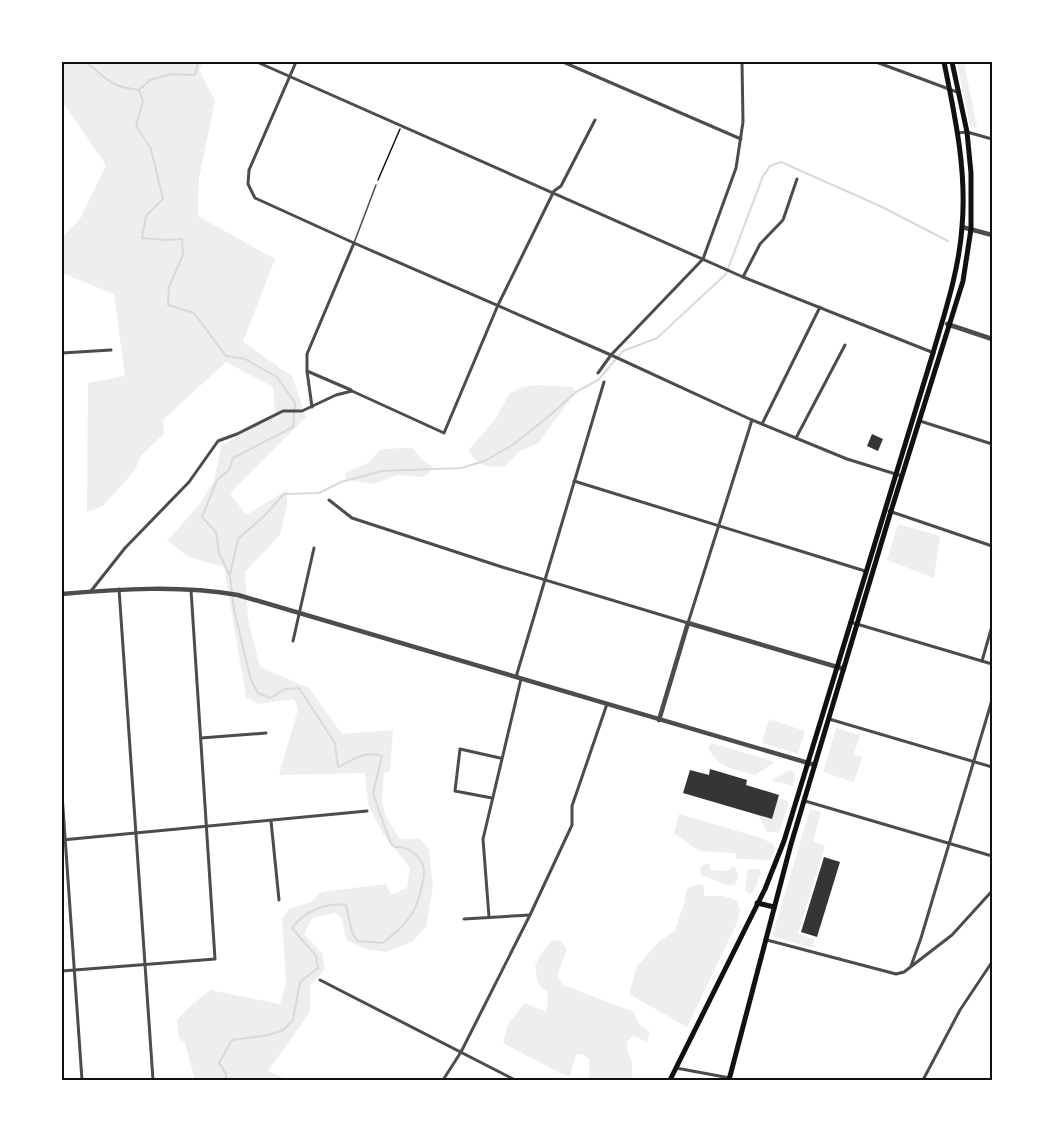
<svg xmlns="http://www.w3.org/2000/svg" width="1054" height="1142" font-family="Helvetica,sans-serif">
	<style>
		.green { fill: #eee }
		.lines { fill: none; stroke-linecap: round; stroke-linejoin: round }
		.stream { stroke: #d9d9d9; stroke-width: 2 }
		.building { fill: #353535 }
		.path { stroke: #111; stroke-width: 1.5 }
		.service { stroke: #4c4c4c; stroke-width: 1.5 }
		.minor { stroke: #4c4c4c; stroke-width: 3 }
		.tertiary { stroke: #4c4c4c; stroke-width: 4.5 }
		.primary { stroke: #111; stroke-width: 5 }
		.neatline { fill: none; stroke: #111; stroke-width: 2 }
	</style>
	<rect width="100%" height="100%" fill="#fff"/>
	<g class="green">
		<path d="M 62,62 L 154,62 L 175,64 L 176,62 L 203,62 L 199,70 L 215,101 L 199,179 L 198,216 L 275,259 L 243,342 L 292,376 L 306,417 L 230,493 L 246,515 L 287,490 L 287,505 L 280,535 L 245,572 L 248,619 L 260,667 L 309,688 L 342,734 L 393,730 L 390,772 L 384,773 C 381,809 380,808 400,839 L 420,839 L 429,849 L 433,887 L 426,927 L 412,942 L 386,952 L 367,949 L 346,940 L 342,918 L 335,913 L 312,918 L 304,934 L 322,953 L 325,969 L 310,986 L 310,1012 L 268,1071 L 288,1080 L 195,1080 L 185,1043 L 179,1038 L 177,1020 L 192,1004 L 211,990 L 280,1004 L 286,983 L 282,919 L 289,909 L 311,902 L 321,892 L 386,884 L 391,895 L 407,888 L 410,868 L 383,834 L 368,804 L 365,773 L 279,775 L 298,709 L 294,699 L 258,704 L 246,697 L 224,567 L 189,557 L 167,541 L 198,506 L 214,481 L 221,446 L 275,414 L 273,387 L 226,362 L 163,420 L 164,434 L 141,455 L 135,470 L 103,506 L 87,512 L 88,383 L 125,376 L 114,294 L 62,273 L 62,237 L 80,219 L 106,165 L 62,101 Z"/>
		<polygon points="957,62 964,62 977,128 970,126"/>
		<path d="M 534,385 L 572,387 L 576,392 L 538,443 L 520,451 L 505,466 C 488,468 477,467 469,450 L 496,418 L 509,394 L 522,387 Z"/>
		<polygon points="405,448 412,448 425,462 434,468 424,477 396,475 374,484 347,480 344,474 368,463 381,449"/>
		<polygon points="898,524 940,536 934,578 887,560"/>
		<polygon points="769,719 805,731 798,754 762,743"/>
		<polygon points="836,728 860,735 854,754 862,757 854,782 823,772"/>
		<path d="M 712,743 L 775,762 L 755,775 C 732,768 719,770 708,747 Z"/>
		<polygon points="790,770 795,773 794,786 771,780"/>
		<polygon points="777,799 784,799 788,802 788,806 779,832 767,832 758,815 771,819"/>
		<polygon points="810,809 821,812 813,842 825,846 798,933 814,940 813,948 775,937 773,934"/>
		<polygon points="679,814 761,838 773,844 775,848 770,860 737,859 735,853 699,851 674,833"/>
		<polygon points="704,864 710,864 710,870 728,871 730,868 735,866 738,875 736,884 730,886 701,875 700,868"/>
		<polygon points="750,869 759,869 761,874 753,892 749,894 745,891 747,872"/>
		<polygon points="699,884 704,886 704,896 723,896 736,900 740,910 737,923 687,1027 629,994 637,966 659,942 675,930 684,904 687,888"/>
		<path d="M 560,940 L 567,949 L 557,976 L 563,985 L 634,1012 L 638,1023 L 650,1032 L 647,1042 L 633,1035 C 623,1044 627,1048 631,1059 C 633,1066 632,1074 631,1080 L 589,1080 L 589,1059 L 582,1054 L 576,1055 L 570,1076 L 562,1074 L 503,1043 L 508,1024 L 525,1003 L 546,1012 L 548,999 L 547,991 C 534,985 538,977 535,965 L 541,954 L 552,941 Z"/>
	</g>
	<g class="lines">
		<g class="stream">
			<path d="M 86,62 C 107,79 111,87 139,90"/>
			<path d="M 139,90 L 143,101 L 136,126 L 151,149 L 163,199 L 146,216 L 142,238 L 165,240 L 182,239 L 183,255 L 169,287 L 168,305 L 194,313 L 226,356 L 245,359 L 277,377 L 295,403 L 293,427 L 233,458 L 229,470 L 217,480 L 202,517 L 216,532 L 219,553 L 230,576 L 234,610 L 251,680 L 258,693 L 270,698 L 285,689 L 299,688 L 335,743 L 338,767 C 353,760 366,750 382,756 L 373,794 L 391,844 L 395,847 C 409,846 423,857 424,871 C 425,879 417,906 413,912 C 405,925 394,934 383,943 L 357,941 L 352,932 L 346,905 C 327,902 304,911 292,928 L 316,956 L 318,968 L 300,982 L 293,1020 L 283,1030 L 269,1035 L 232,1040 L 219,1063 L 226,1074 L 226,1080"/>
			<polyline points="139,90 150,80 171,74 195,75 198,62"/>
			<polyline points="230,575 238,539 264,516 284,494 319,493 341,482 382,471 461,468 485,461 514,444 549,416 576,392 598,380 623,351 657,338 726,274 763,176 770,166 781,162 880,206 948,241"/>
		</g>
	</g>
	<g class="building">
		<polygon points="872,434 883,439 878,451 867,446"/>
		<polygon points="710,769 747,780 746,785 779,795 772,819 683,793 690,770 709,775"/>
		<polygon points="824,857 840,862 817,937 801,932"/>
	</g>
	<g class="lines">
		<polyline class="path" points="378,180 400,129"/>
		<polyline class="service" points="354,243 376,185"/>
		<g class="minor">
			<polyline points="257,62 743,277 934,353"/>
			<polyline points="296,62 249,170 248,184 255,198 354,243 611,355 752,420 847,459 902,476"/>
			<polyline points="563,62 741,139"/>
			<polyline points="876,62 957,92"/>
			<polyline points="958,133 967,132 992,139"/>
			<polyline points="743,277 760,244 783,220 797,179"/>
			<polyline points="62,353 111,350"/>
			<polyline points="307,371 351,390"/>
			<polyline points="598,373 611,355 703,259 736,168 743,122 742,62"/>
			<polyline points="312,407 307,371 307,354 354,243"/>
			<polyline points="920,421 992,444"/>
			<polyline points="762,424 820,307"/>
			<polyline points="796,438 845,345"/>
			<polyline points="574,481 865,571"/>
			<polyline points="329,500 352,518 502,567 688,623 752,420"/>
			<polyline points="889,511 992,546"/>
			<polyline points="119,589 153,1080"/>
			<polyline points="91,591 125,548 189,482 218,441 237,434 283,411 302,411 336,395 352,391 444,433 498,305 554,191 561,186 595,120"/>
			<polyline points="850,622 992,664"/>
			<polyline points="293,641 314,548"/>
			<polyline points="982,661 992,626"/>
			<polyline points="516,677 604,382"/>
			<polyline points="829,719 992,767"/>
			<polyline points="201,738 266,733"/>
			<polyline points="62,794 82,1080"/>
			<polyline points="492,798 455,791 460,749 500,758"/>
			<polyline points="805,801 992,856"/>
			<polyline points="271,821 279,900"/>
			<polyline points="62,840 367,811"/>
			<polyline points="489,917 483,839 521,679"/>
			<polyline points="464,919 530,915"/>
			<polyline points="767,940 896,974 904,972 952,935 992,891"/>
			<polyline points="911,966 921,938 992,700"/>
			<polyline points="62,971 215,959 191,590"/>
			<polyline points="320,980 515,1080"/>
			<polyline points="676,1068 730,1078"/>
			<polyline points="443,1080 461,1052 530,915 572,825 572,806 607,704"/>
			<polyline points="923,1080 960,1010 992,962"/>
		</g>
		<g class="tertiary">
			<polyline points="962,227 992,235"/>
			<polyline points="947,324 992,339"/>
			<path d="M 62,594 C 120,589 180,585 238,595 L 815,765"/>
			<polyline points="659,720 688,623 844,669"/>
		</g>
		<g class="primary">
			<polyline points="757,903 774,907"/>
			<path d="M 670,1080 L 765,889 L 784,841 L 933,353 C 945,312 959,270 962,227 C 967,171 955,116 944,62"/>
			<polyline points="729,1080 791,844 891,511 963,281 971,229 971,173 967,132 952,62"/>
		</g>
	</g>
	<rect width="1054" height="1142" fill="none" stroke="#ffffff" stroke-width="126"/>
	<rect x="63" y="63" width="928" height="1016" class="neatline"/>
</svg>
